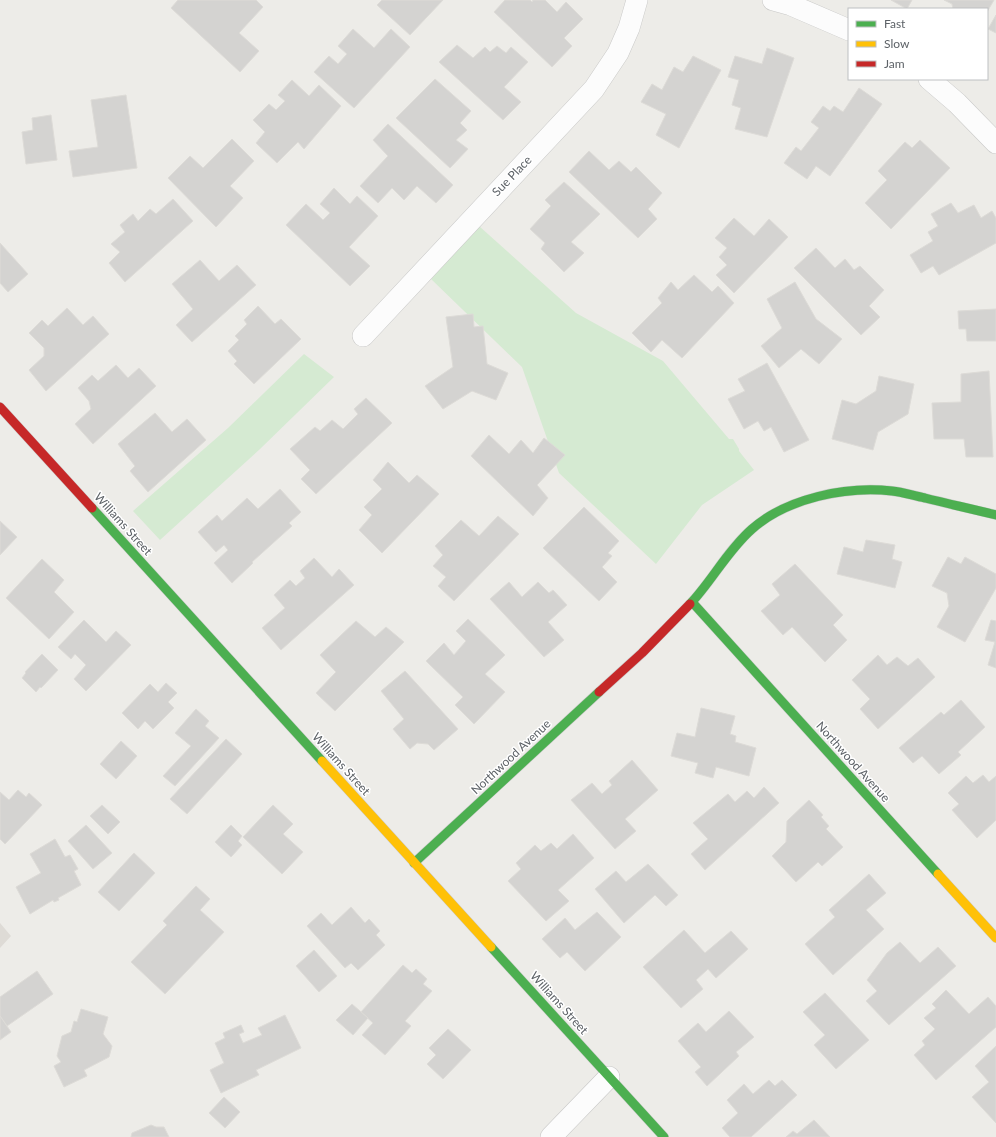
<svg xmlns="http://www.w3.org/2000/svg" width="996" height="1137" font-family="Lato,sans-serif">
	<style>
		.education { fill: #dedbd6 }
		.green { fill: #d5ead2 }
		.building { fill: #d4d3d1; stroke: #dddbd7 }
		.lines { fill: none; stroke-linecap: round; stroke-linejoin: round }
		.street-casing { stroke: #c9c9c8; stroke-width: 22 }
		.fast-casing { stroke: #cacaca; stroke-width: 10 }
		.slow-casing { stroke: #cacaca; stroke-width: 10 }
		.jam-casing { stroke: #cacaca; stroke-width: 10 }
		.street { stroke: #fcfcfc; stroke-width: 21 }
		.fast { stroke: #4caf50; stroke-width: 9 }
		.slow { stroke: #ffc107; stroke-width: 9 }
		.jam { stroke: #c62828; stroke-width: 9 }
		.labels { text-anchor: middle; stroke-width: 3; stroke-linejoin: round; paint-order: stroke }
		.street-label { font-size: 12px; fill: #5d6267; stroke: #fff }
	</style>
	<rect width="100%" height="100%" fill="#edece8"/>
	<polygon class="education" points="0,923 11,936 0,948"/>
	<g class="green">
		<polygon points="479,226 576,313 663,361 729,439 733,439 739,449 739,451 754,470 702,505 656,564 559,473 522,367 431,279"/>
		<polygon points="304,354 334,377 260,449 160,540 133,511 228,428"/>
	</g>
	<g class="building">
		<polygon points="178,0 256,0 263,7 239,33 259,51 240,72 171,8"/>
		<polygon points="382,0 443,0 410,35 377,5"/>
		<polygon points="505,0 530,0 532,2 533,0 545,0 557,12 566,2 583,19 564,38 572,46 552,67 494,12"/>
		<polygon points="891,0 912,0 907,9"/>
		<polygon points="944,0 994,0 987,12 987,9 953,9 952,4"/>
		<polygon points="996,15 996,33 988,29"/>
		<polygon points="353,29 374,48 391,29 410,47 354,108 314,72 329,56 338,64 347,54 338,46"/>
		<polygon points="457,45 473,58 485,47 490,52 497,46 506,53 511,47 528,62 504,87 521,102 503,120 439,62"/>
		<polygon points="767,48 794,58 767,137 735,129 741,108 732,105 739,80 728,77 735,56 762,64"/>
		<polygon points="693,56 721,70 679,148 656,135 666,114 641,102 652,84 662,90 674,67 683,72"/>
		<polygon points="435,79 471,111 460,123 467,130 456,140 468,149 450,168 396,118"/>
		<polygon points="292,80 309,96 319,85 341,106 304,149 298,142 277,163 256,143 265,132 253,120 269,104 276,110 285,101 278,95"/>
		<polygon points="859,88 882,104 830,176 816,166 807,179 784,163 796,147 801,151 819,128 811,122 823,106 830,111 834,106 843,112"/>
		<polygon points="126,95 137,168 73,177 69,151 98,147 91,100"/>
		<polygon points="51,115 57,160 26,164 22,132 33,130 32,118"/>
		<polygon points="388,124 453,185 436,203 417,186 404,200 392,188 378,203 360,186 388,156 373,140"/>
		<polygon points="232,139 254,161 230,186 243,198 216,227 168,178 190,156 203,168"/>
		<polygon points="920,140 950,168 891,229 865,203 887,180 878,171 905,142 912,148"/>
		<polygon points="589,151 609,170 619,161 631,172 636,167 662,193 648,209 657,219 638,238 569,172"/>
		<polygon points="564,182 600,214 571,242 584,253 564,272 541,249 545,243 530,229 551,206 545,200"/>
		<polygon points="334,188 350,204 357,196 378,216 349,247 370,266 350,286 286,225 306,204 323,220 330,213 320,204"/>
		<polygon points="173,199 193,221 125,282 109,263 120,252 111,244 125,232 120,225 133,214 138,221 150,209 156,214"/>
		<polygon points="951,203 958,213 974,205 981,218 992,211 996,218 996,243 939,275 933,266 921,273 910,255 933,241 928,232 938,226 931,214"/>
		<polygon points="734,218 754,236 769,219 788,237 734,293 716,275 727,265 719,257 727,248 715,238"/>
		<polygon points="0,243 28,274 8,292 0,283"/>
		<polygon points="816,248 835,268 845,259 854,270 860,266 884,290 869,306 880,317 861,335 794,268"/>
		<polygon points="200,260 219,281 237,265 256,285 192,342 176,325 193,309 172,284"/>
		<polygon points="694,275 712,292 718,286 734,303 682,358 662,340 651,352 632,333 662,303 658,298 671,282 678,290"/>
		<polygon points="795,282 816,319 842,339 819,364 801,349 779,368 761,346 782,328 767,299"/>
		<polygon points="258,306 275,324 281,319 301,339 254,384 234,364 237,361 228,351 239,340 235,336 247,324 244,320"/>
		<polygon points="67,308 83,325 93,316 109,334 46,391 29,370 44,356 44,348 29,333 42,320 48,326"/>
		<polygon points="996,309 996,341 967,341 966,329 959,329 958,311"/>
		<polygon points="473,314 474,327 483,326 487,364 508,373 496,400 472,391 443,409 425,386 453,367 446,317"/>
		<polygon points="767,363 809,440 784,452 771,427 764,431 758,421 744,429 728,399 745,391 738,379"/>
		<polygon points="116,365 128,378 139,368 156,386 93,444 75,424 91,409 89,401 78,388 92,375 98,381"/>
		<polygon points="989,371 993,457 966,457 964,439 934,439 932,403 961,402 961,374"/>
		<polygon points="879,376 914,384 908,414 878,432 873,450 832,439 842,400 856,404 876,391"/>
		<polygon points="366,398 392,423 316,494 301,479 310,470 290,449 315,427 320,431 332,420 343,429 358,414 354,409"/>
		<polygon points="155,413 172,432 187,419 206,440 148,492 130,471 135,466 118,444"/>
		<polygon points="489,435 509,454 521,440 533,453 544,438 565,455 537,485 548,498 533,516 471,456"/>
		<polygon points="388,462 409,483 417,475 439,494 382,553 359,530 372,515 364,507 382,489 373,480"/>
		<polygon points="280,489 301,512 289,523 292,526 252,562 253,563 232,583 214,563 228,550 224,545 216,552 198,532 217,515 222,521 247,498 258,509"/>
		<polygon points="584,507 619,541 608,553 612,556 602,567 617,582 599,601 543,548"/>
		<polygon points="498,516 519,534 454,601 438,586 446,577 433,566 443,555 435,546 461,520 479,536"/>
		<polygon points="0,521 17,537 0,555"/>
		<polygon points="866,540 895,545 892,559 902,562 895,588 837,574 844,547 863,552"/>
		<polygon points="948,557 961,564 965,557 996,574 996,588 965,642 937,627 949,606 947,593 932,586"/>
		<polygon points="314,558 332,577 339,569 354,585 281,650 262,628 285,608 274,595 290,580 296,586 305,578 300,571"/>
		<polygon points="42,559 64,580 54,592 74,612 49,639 6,598"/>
		<polygon points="795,564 843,615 833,625 847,640 825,662 792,627 783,635 761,611 780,595 772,584"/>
		<polygon points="509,582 522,597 538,582 549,593 553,590 567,605 548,622 564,640 544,657 490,599"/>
		<polygon points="468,619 505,655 485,674 505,692 474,724 455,705 463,697 426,661 444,643 454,655 466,641 456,631"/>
		<polygon points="84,620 106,642 116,631 131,645 86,691 74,679 86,665 75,654 71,659 58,647"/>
		<polygon points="991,620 996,621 996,668 988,665 995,642 985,640"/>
		<polygon points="356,621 375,637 386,627 404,642 335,711 316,693 336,672 320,655"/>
		<polygon points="42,654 58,670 41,688 40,687 36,692 22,678 26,673 25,672"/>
		<polygon points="878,655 887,665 897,657 908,666 918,658 935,677 878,729 860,709 870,699 852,680"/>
		<polygon points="405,671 458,729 434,750 428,744 417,743 410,749 393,729 404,719 381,691"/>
		<polygon points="166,683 177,693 168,702 174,708 153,729 145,721 138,729 122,713 150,684 158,692"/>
		<polygon points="961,700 985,727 958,752 961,755 939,774 922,756 913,763 899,748 941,712 944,715"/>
		<polygon points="701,708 735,716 730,734 736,736 735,742 756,748 749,776 716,767 713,778 695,773 698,763 671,756 677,733 695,737"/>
		<polygon points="196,709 209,721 205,726 219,738 175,786 163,776 191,746 175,733"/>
		<polygon points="226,739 242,754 187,814 170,799"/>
		<polygon points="121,741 137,756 116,779 100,764"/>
		<polygon points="632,760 658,790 625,819 636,831 615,849 571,800 592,783 602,794 612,785 609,781"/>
		<polygon points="983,775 989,782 996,776 996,820 977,838 952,810 959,804 948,793 966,776 973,783"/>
		<polygon points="764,787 779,803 705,870 691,854 708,839 693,823 728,794 735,802 747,791 754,798"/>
		<polygon points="18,790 26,797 29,793 42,805 5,844 0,839 0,792 9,800"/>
		<polygon points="809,800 823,815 821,817 829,826 826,829 843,847 822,866 818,862 796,882 772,856 786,842 787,821"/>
		<polygon points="102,805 120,822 108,834 90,816"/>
		<polygon points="273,805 293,824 283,834 303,852 282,874 243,837"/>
		<polygon points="86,825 112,853 93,869 68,841"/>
		<polygon points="231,825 242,836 238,841 242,845 231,857 215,842"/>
		<polygon points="573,834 594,858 558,890 569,901 546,921 508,881 521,869 516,863 535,845 541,851 551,843 557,849"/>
		<polygon points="55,839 65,857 70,855 78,869 74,871 81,885 58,898 59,900 54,902 53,900 30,914 16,887 41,873 30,854"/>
		<polygon points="134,853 155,873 119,911 98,892"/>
		<polygon points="648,864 678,895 666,906 655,895 624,923 595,889 616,871 626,882"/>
		<polygon points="869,874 886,893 866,910 884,929 833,975 805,944 835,917 829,910"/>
		<polygon points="196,886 210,899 200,910 224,932 165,994 131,962 167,925 163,921"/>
		<polygon points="351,907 365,923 369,919 380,931 376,935 385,945 358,970 351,963 345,968 307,926 321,913 332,925"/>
		<polygon points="597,912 621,937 585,971 567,952 560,958 542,939 565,918 575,930"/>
		<polygon points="684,930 705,953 731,931 748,949 716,978 708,969 696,980 703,989 681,1008 643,967"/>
		<polygon points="900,942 920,963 938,947 956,966 889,1025 866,1001 877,991 867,980 887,953"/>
		<polygon points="314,950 337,976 319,992 296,966"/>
		<polygon points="403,965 412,973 416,969 427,979 423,984 432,991 405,1021 411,1026 385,1055 362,1035 373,1023 361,1012"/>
		<polygon points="37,971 53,994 7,1026 0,1016 0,997"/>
		<polygon points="946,990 969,1014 988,997 996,1006 996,1027 936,1080 914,1055 925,1045 922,1041 935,1029 924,1018 936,1008 932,1004"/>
		<polygon points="825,993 869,1040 836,1069 814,1045 825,1035 803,1012"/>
		<polygon points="352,1004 368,1018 353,1035 336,1020"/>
		<polygon points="81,1009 108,1017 103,1034 112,1046 109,1057 84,1070 87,1076 64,1087 54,1066 61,1062 57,1056 62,1036 71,1032 74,1021 77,1022"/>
		<polygon points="729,1011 754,1037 736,1052 739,1056 707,1086 695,1072 701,1067 678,1041 698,1023 706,1032"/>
		<polygon points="285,1015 301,1048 256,1070 259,1075 221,1093 210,1070 224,1063 215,1043 225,1038 223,1033 241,1025 244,1032 239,1034 243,1043 262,1035 258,1028"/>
		<polygon points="0,1016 11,1032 0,1040"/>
		<polygon points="448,1029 471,1050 443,1079 427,1064 436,1055 429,1048"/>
		<polygon points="996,1046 996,1123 972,1097 989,1082 975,1066"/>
		<polygon points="769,1080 775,1086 782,1080 797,1095 751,1137 730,1137 722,1128 738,1113 727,1100 744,1084 753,1094"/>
		<polygon points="224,1097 240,1112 225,1128 209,1113"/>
		<polygon points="814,1120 830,1137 786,1137 793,1131 797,1134"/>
		<polygon points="151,1125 156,1127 164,1127 169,1137 131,1137 132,1133"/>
	</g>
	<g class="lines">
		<defs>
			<g id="street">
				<polyline points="773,0 791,5 849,30"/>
				<polyline points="929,79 957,103 996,143"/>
				<polyline points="363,336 594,89 618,53 629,28 637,0"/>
				<polyline points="551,1137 609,1077"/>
			</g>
			<g id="fast">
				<polyline points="92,508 322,761"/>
				<polyline points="692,602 938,874"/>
				<path d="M 690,604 C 712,581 727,551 752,529 C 787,498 846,486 892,491 C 903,492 914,496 925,498 C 949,504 972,509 996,515"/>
				<polyline points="414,863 599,692"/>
				<polyline points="491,947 664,1137"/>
			</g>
			<g id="slow">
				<polyline points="322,761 491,947"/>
				<polyline points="938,874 996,938"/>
			</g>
			<g id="jam">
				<polyline points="0,407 92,508"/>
				<polyline points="599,692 642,653 690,604"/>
			</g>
		</defs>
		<use href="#street" class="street-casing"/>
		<use href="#fast" class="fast-casing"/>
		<use href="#slow" class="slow-casing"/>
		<use href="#jam" class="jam-casing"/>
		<use href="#street" class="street"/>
		<use href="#fast" class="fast"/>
		<use href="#slow" class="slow"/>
		<use href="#jam" class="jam"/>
	</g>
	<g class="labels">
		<g class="street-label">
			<text transform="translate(512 176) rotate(-46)" y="4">Sue Place</text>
			<text transform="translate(123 524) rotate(48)" y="4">Williams Street</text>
			<text transform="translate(511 757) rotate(-43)" y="4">Northwood Avenue</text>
			<text transform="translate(853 762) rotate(48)" y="4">Northwood Avenue</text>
			<text transform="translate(341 764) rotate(48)" y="4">Williams Street</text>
			<text transform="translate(559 1003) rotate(48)" y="4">Williams Street</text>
		</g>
	</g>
	<rect x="848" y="8" width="140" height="72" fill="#ffffff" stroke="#bec0c2"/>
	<rect x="856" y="21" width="20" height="6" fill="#4caf50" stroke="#bec0c2"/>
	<text x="884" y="28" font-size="12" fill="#5d6267">Fast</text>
	<rect x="856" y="41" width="20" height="6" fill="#ffc107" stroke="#bec0c2"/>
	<text x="884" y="48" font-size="12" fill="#5d6267">Slow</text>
	<rect x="856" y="61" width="20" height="6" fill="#c62828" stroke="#bec0c2"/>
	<text x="884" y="68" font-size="12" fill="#5d6267">Jam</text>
</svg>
